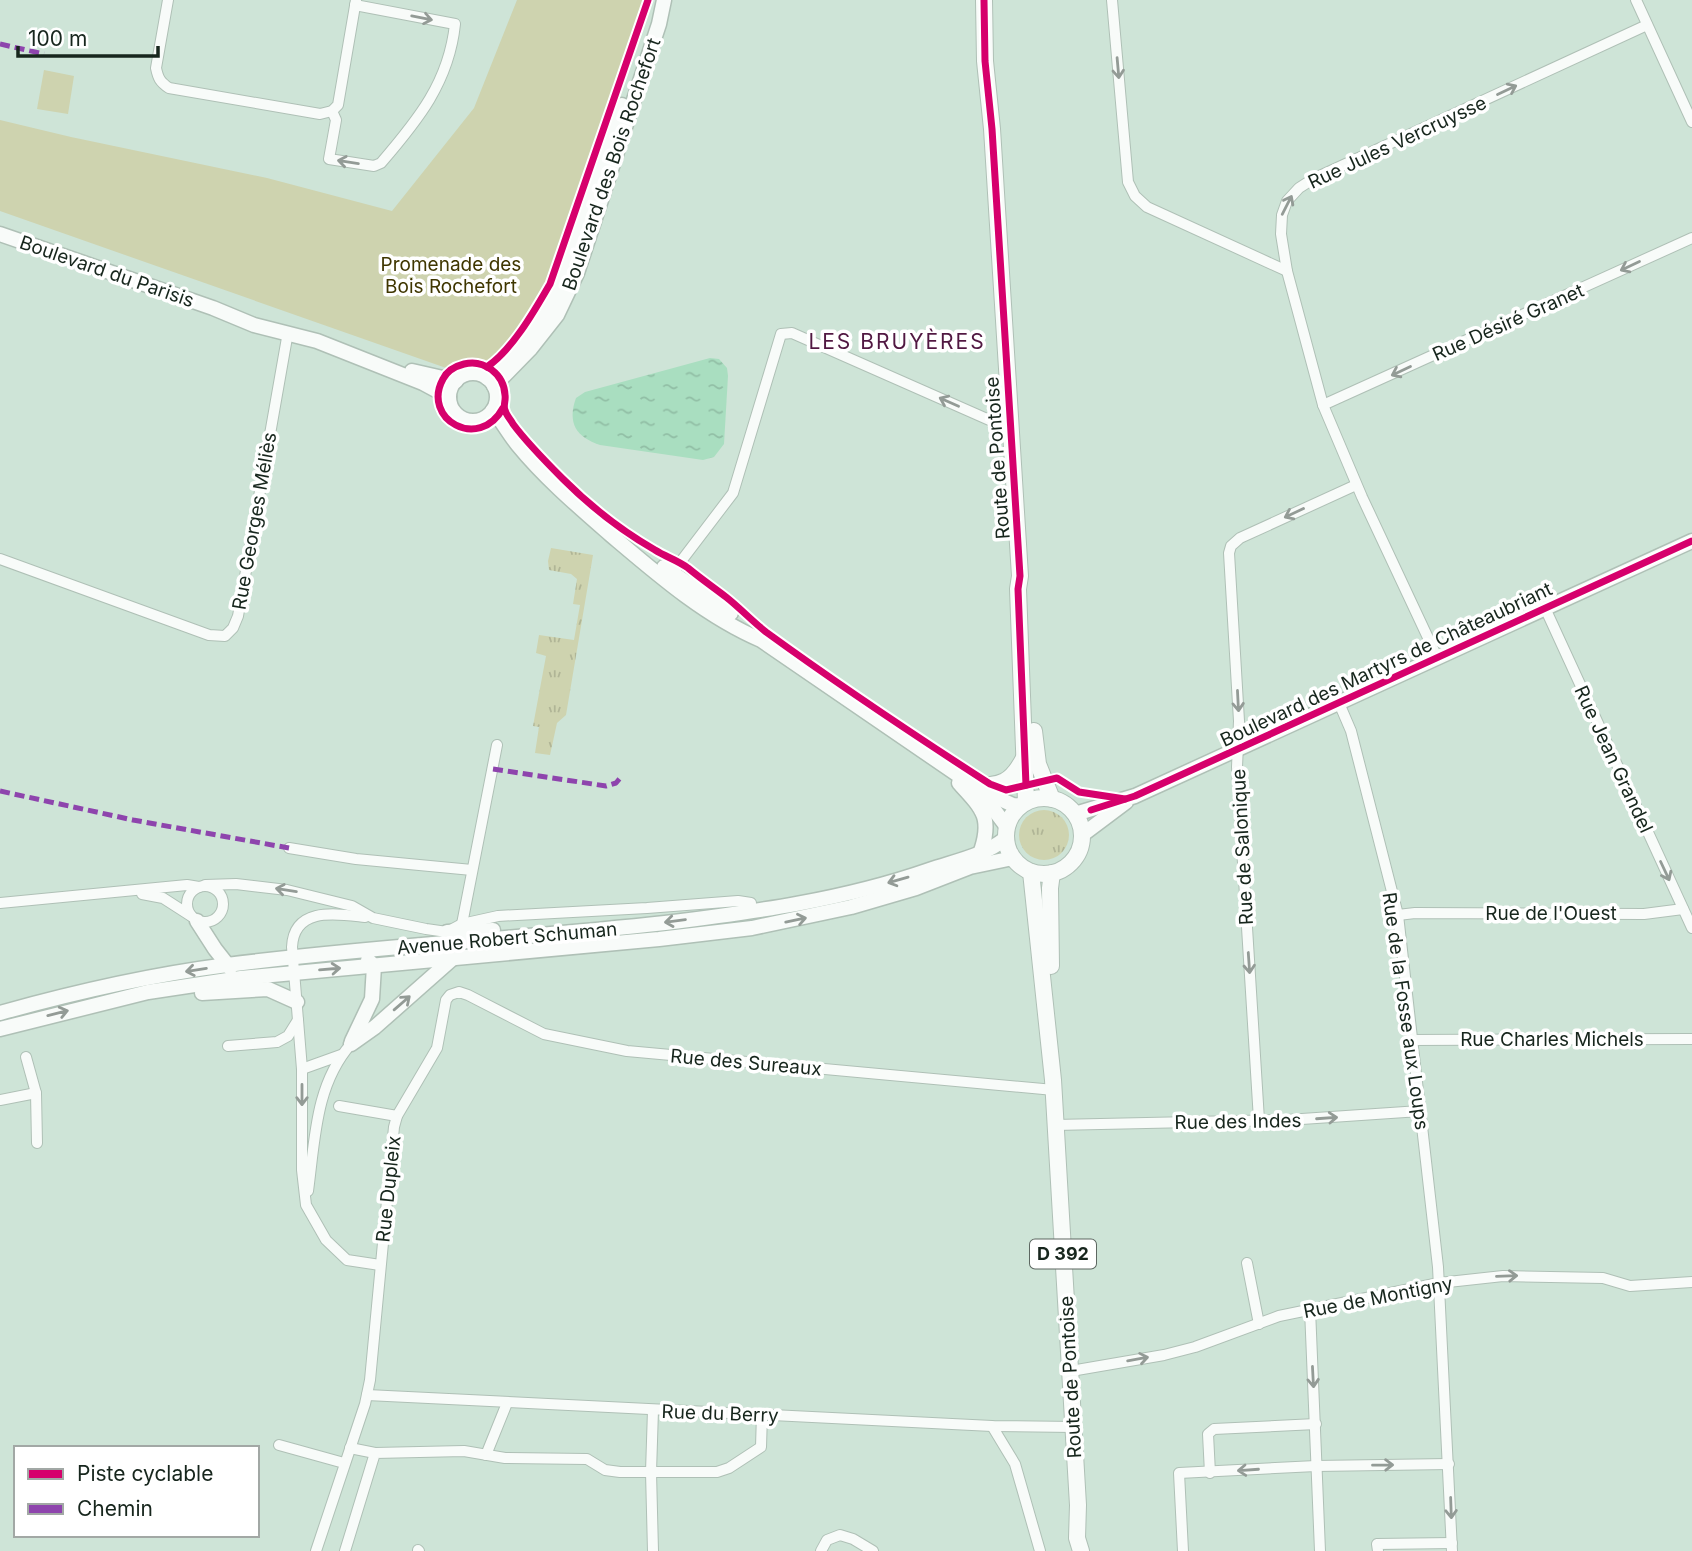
<svg xmlns="http://www.w3.org/2000/svg" width="1692" height="1551" font-family="Inter,sans-serif">
	<style>
		.grass { fill: url(#grass-tufts) }
		.green { fill: #ced3af }
		.water { fill: url(#water-ripples) }
		.lines { fill: none; stroke-linecap: round; stroke-linejoin: round }
		.street-casing { stroke: #afc0b6; stroke-width: 12 }
		.secondary-casing { stroke: #afc0b6; stroke-width: 17 }
		.primary-casing { stroke: #afc0b6; stroke-width: 18 }
		.street { stroke: #f8fbf9; stroke-width: 10 }
		.secondary { stroke: #f8fbf9; stroke-width: 14 }
		.primary { stroke: #f8fbf9; stroke-width: 16 }
		.quiet { stroke: #8e44ad; stroke-width: 5; stroke-dasharray: 10 5; stroke-linecap: butt }
		.cycleway-casing { stroke: #fff; stroke-width: 11 }
		.cycleway { stroke: #d6006c; stroke-width: 7 }
		.oneway { stroke: #939b96 }
		.labels { text-anchor: middle; stroke-width: 7; stroke-linejoin: round; paint-order: stroke }
		.shield { fill: #fff; stroke: #5d6761; stroke-width: 2 }
		.shield-label { font-size: 18px; font-weight: bold; fill: #17261d }
		.street-label { font-size: 19px; fill: #17261d; stroke: #fff }
		.park-label { font-size: 19px; fill: #3f3600; stroke: #fff }
		.neighbourhood-label { font-size: 21px; letter-spacing: 2px; fill: #511842; stroke: #fff }
	</style>
	<defs>
		<pattern id="grass-tufts" width="24" height="20" patternUnits="userSpaceOnUse" patternTransform="scale(1.75)"><rect width="24" height="20" fill="#ced3af"/><path d="M3 7l-1-3M5 7V3M7 7l1-3M15 17l-1-3M17 17v-4M19 17l1-3" fill="none" stroke="#b0b596"/></pattern>
		<pattern id="water-ripples" width="26" height="14" patternUnits="userSpaceOnUse" patternTransform="scale(1.75)"><rect width="26" height="14" fill="#a9dec0"/><path d="M2 4q2-2 4 0t4 0M15 11q2-2 4 0t4 0" fill="none" stroke="#91bea5"/></pattern>
	</defs>
	<rect width="100%" height="100%" fill="#cee4d7"/>
	<g class="grass">
		<polygon points="551,548 593,555 566,715 557,723 550,755 535,753 539,727 533,726 546,656 536,653 539,635 574,640 580,605 573,604 577,579 571,574 549,570 548,561"/>
		<circle cx="1044" cy="835" r="25"/>
	</g>
	<g class="green">
		<path d="M 517,0 L 644,0 L 550,280 L 528,317 L 488,362 C 473,363 463,359 449,369 L 0,211 L 0,120 L 71,137 L 267,178 L 392,211 L 474,108 Z"/>
		<polygon points="44,70 74,76 68,114 37,109"/>
	</g>
	<path class="water" d="M 710,358 L 719,359 L 727,368 L 728,376 L 724,444 L 714,457 L 703,460 L 600,445 C 576,437 567,423 576,398 L 585,392 Z"/>
	<g class="lines">
		<defs>
			<g id="street">
				<path d="M 168,0 L 156,68 C 158,78 160,82 169,88 L 320,114 L 332,111 L 338,105 L 356,0"/>
				<polyline points="1112,0 1128,182 1135,196 1147,207 1287,271"/>
				<polyline points="1636,0 1692,122"/>
				<path d="M 332,111 L 336,120 L 329,159 L 374,166 L 381,163 C 418,120 449,82 455,24 L 355,5"/>
				<polyline points="1323,405 1692,238"/>
				<polyline points="0,559 209,635 225,636 233,628 238,616 288,332"/>
				<polyline points="669,577 733,493 781,334 792,333 1012,430"/>
				<polyline points="1545,608 1692,928"/>
				<polyline points="1437,657 1362,497 1323,405 1287,271 1281,234 1282,215 1287,201 1299,188 1313,179 1647,25"/>
				<polyline points="1339,703 1351,731 1398,915 1438,1267 1452,1551"/>
				<polyline points="289,848 356,859 472,870"/>
				<polyline points="205,885 236,884 287,890 352,906 373,918 426,929 447,932 462,924 498,916 647,908 738,901 751,903"/>
				<circle cx="205" cy="904" r="18"/>
				<polyline points="142,894 163,898 191,916"/>
				<polyline points="0,903 187,885 199,887"/>
				<polyline points="1398,915 1415,913 1644,914 1683,909"/>
				<path d="M 365,917 C 337,914 294,906 292,947 L 302,1069 L 302,1170 L 306,1205 L 326,1240 L 347,1260 L 380,1265"/>
				<polyline points="462,924 497,745"/>
				<polyline points="1411,1040 1692,1039"/>
				<polyline points="228,1046 277,1042 288,1036 298,1020"/>
				<polyline points="26,1057 36,1093 37,1143"/>
				<polyline points="302,1069 341,1055"/>
				<polyline points="0,1100 36,1093"/>
				<polyline points="339,1106 397,1116"/>
				<polyline points="1259,1120 1237,767 1239,721 1229,553 1231,546 1240,538 1356,485"/>
				<polyline points="1055,1125 1287,1120 1420,1111"/>
				<path d="M 308,1191 C 315,1140 315,1085 351,1044"/>
				<polyline points="1247,1263 1259,1324"/>
				<polyline points="1310,1309 1320,1551"/>
				<polyline points="1071,1371 1164,1355 1195,1347 1279,1316 1439,1283 1503,1276 1603,1278 1630,1286 1692,1282"/>
				<polyline points="367,1395 992,1426 1074,1427"/>
				<polyline points="992,1426 1015,1464 1040,1551"/>
				<polyline points="279,1445 344,1463"/>
				<polyline points="350,1448 375,1453"/>
				<polyline points="486,1455 507,1403"/>
				<polyline points="1210,1473 1208,1434 1214,1429 1316,1424"/>
				<polyline points="418,1550 419,1551"/>
				<polyline points="316,1551 365,1404 370,1380 394,1127 397,1116 437,1048 446,1000 450,995 459,992 468,995 544,1034 627,1051 1054,1090"/>
				<polyline points="345,1551 375,1453 464,1451 505,1458 587,1459 605,1470 620,1472 717,1472 729,1468 761,1447 762,1414"/>
				<polyline points="653,1551 651,1472 653,1410"/>
				<polyline points="821,1551 827,1540 840,1535 853,1539 873,1551"/>
				<polyline points="1183,1551 1179,1473 1316,1466 1449,1464"/>
				<polyline points="1378,1551 1377,1544 1452,1543"/>
			</g>
			<g id="secondary">
				<polyline points="0,234 213,308 254,325 317,341 423,383 449,397"/>
				<polyline points="412,371 456,381"/>
				<circle cx="473" cy="397" r="24"/>
				<polyline points="487,378 523,341 547,310 566,269 622,105"/>
				<polyline points="494,386 531,348 557,315 577,273 659,24 664,0"/>
				<path d="M 493,410 C 502,421 509,434 518,445 C 545,478 579,507 611,535 C 657,574 705,616 761,640 L 980,790 L 1013,805 L 1021,806"/>
				<polyline points="664,567 731,613"/>
				<path d="M 959,783 C 983,809 993,818 980,854"/>
				<polyline points="980,791 1007,827"/>
				<polyline points="1075,814 1135,796 1692,541"/>
				<polyline points="1082,835 1126,802"/>
				<polyline points="197,921 215,949 230,968"/>
				<polyline points="447,932 493,930"/>
				<polyline points="202,993 268,989 297,1002"/>
				<path d="M 0,1013 C 75,992 150,975 227,965 C 373,946 519,939 665,923 C 754,912 843,900 929,870 C 955,861 984,856 1006,838"/>
				<polyline points="0,1029 148,992 241,978 659,939 752,928 851,907 916,888 970,867 1013,858"/>
				<polyline points="352,1041 372,999 374,966 368,960"/>
				<polyline points="351,1044 375,1027 452,959"/>
			</g>
			<g id="primary">
				<polyline points="984,0 985,61 992,129 1020,576 1018,589 1026,802"/>
				<polyline points="1034,731 1038,764 1052,799"/>
				<path d="M 973,786 C 1001,786 1011,783 1024,758"/>
				<circle cx="1044" cy="836" r="38"/>
				<polyline points="1031,872 1053,1080 1078,1505 1077,1538 1081,1551"/>
				<polyline points="1051,966 1050,888 1052,873"/>
			</g>
		</defs>
		<use href="#street" class="street-casing"/>
		<use href="#secondary" class="secondary-casing"/>
		<use href="#primary" class="primary-casing"/>
		<use href="#street" class="street"/>
		<use href="#secondary" class="secondary"/>
		<use href="#primary" class="primary"/>
		<g class="quiet">
			<polyline points="0,44 44,54"/>
			<polyline points="493,769 606,786 616,783 621,777"/>
			<polyline points="0,791 133,820 289,848"/>
		</g>
		<defs>
			<g id="cycleway">
				<polyline points="984,0 985,61 992,129 1020,576 1018,589 1026,785"/>
				<path d="M 487,367 C 513,349 535,310 550,284 L 648,0"/>
				<path d="M 503,408 C 479,452 421,419 443,379 C 447,371 456,366 464,364 C 484,359 504,374 505,395 C 506,400 503,406 505,410 C 506,415 511,420 513,424 C 527,443 546,462 563,479 C 590,506 622,531 655,550 C 666,557 677,560 688,568 C 700,578 713,587 726,597 C 740,608 752,621 766,632 C 839,685 914,735 990,784 L 1006,790 L 1057,778 L 1079,792 L 1125,799"/>
				<polyline points="1091,810 1135,796 1692,541"/>
			</g>
		</defs>
		<use href="#cycleway" class="cycleway-casing"/>
		<use href="#cycleway" class="cycleway"/>
	</g>
	<defs><path id="oneway-shaft" d="M-6 0H5M1.5-3L5.5 0L1.5 3" fill="none" stroke-width="1.6" stroke-linecap="round" stroke-linejoin="round" transform="scale(1.75)"/></defs>
	<g class="oneway">
		<use href="#oneway-shaft" transform="translate(422 18) rotate(11)"/>
		<use href="#oneway-shaft" transform="translate(1118 68) rotate(85)"/>
		<use href="#oneway-shaft" transform="translate(1507 90) rotate(-25)"/>
		<use href="#oneway-shaft" transform="translate(348 162) rotate(-171)"/>
		<use href="#oneway-shaft" transform="translate(1287 205) rotate(-63)"/>
		<use href="#oneway-shaft" transform="translate(1630 266) rotate(155)"/>
		<use href="#oneway-shaft" transform="translate(1401 371) rotate(155)"/>
		<use href="#oneway-shaft" transform="translate(949 402) rotate(-156)"/>
		<use href="#oneway-shaft" transform="translate(1294 513) rotate(155)"/>
		<use href="#oneway-shaft" transform="translate(1238 701) rotate(87)"/>
		<use href="#oneway-shaft" transform="translate(1665 871) rotate(65)"/>
		<use href="#oneway-shaft" transform="translate(898 880) rotate(164)"/>
		<use href="#oneway-shaft" transform="translate(286 890) rotate(-171)"/>
		<use href="#oneway-shaft" transform="translate(796 920) rotate(-12)"/>
		<use href="#oneway-shaft" transform="translate(675 921) rotate(173)"/>
		<use href="#oneway-shaft" transform="translate(1249 963) rotate(86)"/>
		<use href="#oneway-shaft" transform="translate(330 969) rotate(-5)"/>
		<use href="#oneway-shaft" transform="translate(196 970) rotate(171)"/>
		<use href="#oneway-shaft" transform="translate(402 1003) rotate(-41)"/>
		<use href="#oneway-shaft" transform="translate(58 1013) rotate(-14)"/>
		<use href="#oneway-shaft" transform="translate(302 1095) rotate(90)"/>
		<use href="#oneway-shaft" transform="translate(1327 1118) rotate(-4)"/>
		<use href="#oneway-shaft" transform="translate(1507 1276) rotate(-2)"/>
		<use href="#oneway-shaft" transform="translate(1138 1359) rotate(-10)"/>
		<use href="#oneway-shaft" transform="translate(1313 1377) rotate(87)"/>
		<use href="#oneway-shaft" transform="translate(1383 1465) rotate(-1)"/>
		<use href="#oneway-shaft" transform="translate(1248 1470) rotate(176)"/>
		<use href="#oneway-shaft" transform="translate(1451 1508) rotate(88)"/>
	</g>
	<g class="labels">
		<rect class="shield" x="1030" y="1239.5" width="66" height="29" rx="5"/>
		<g class="shield-label">
			<text x="1063" y="1260">D 392</text>
		</g>
		<g class="street-label">
			<text transform="translate(1397 142) rotate(-25)" y="7">Rue Jules Vercruysse</text>
			<text transform="translate(611 164) rotate(-71)" y="7">Boulevard des Bois Rochefort</text>
			<text transform="translate(107 271) rotate(19)" y="7">Boulevard du Parisis</text>
			<text transform="translate(1508 322) rotate(-24)" y="7">Rue Désiré Granet</text>
			<text transform="translate(997 458) rotate(-94)" y="7">Route de Pontoise</text>
			<text transform="translate(254 521) rotate(-80)" y="7">Rue Georges Méliès</text>
			<text transform="translate(1386 664) rotate(-25)" y="7">Boulevard des Martyrs de Châteaubriant</text>
			<text transform="translate(1614 759) rotate(65)" y="7">Rue Jean Grandel</text>
			<text transform="translate(1242 847) rotate(-93)" y="7">Rue de Salonique</text>
			<text x="1551" y="920">Rue de l'Ouest</text>
			<text transform="translate(507 938) rotate(-5)" y="7">Avenue Robert Schuman</text>
			<text transform="translate(1406 1011) rotate(82)" y="7">Rue de la Fosse aux Loups</text>
			<text x="1552" y="1046">Rue Charles Michels</text>
			<text transform="translate(746 1062) rotate(5)" y="7">Rue des Sureaux</text>
			<text transform="translate(1238 1121) rotate(-1)" y="7">Rue des Indes</text>
			<text transform="translate(388 1189) rotate(-84)" y="7">Rue Dupleix</text>
			<text transform="translate(1378 1297) rotate(-11)" y="7">Rue de Montigny</text>
			<text transform="translate(1070 1377) rotate(-93)" y="7">Route de Pontoise</text>
			<text transform="translate(720 1413) rotate(2)" y="7">Rue du Berry</text>
		</g>
		<g class="park-label">
			<text x="451" y="271">Promenade des<tspan x="451" dy="22">Bois Rochefort</tspan></text>
		</g>
		<g class="neighbourhood-label">
			<text x="897" y="349">LES BRUYÈRES</text>
		</g>
	</g>
	<rect x="14" y="1446" width="245" height="91" fill="#ffffff" stroke="#a2a8a5" stroke-width="2"/>
	<rect x="28" y="1469" width="35" height="10" fill="#d6006c" stroke="#a2a8a5" stroke-width="2"/>
	<text x="77" y="1481" font-size="21" fill="#17261d">Piste cyclable</text>
	<rect x="28" y="1504" width="35" height="10" fill="#8e44ad" stroke="#a2a8a5" stroke-width="2"/>
	<text x="77" y="1516" font-size="21" fill="#17261d">Chemin</text>
	<path d="M18 46v10h140v-10" fill="none" stroke="#17261d" stroke-width="3.5"/>
	<text x="28" y="46" font-size="21" fill="#17261d" stroke="#ffffff" stroke-width="5" paint-order="stroke">100 m</text>
</svg>
